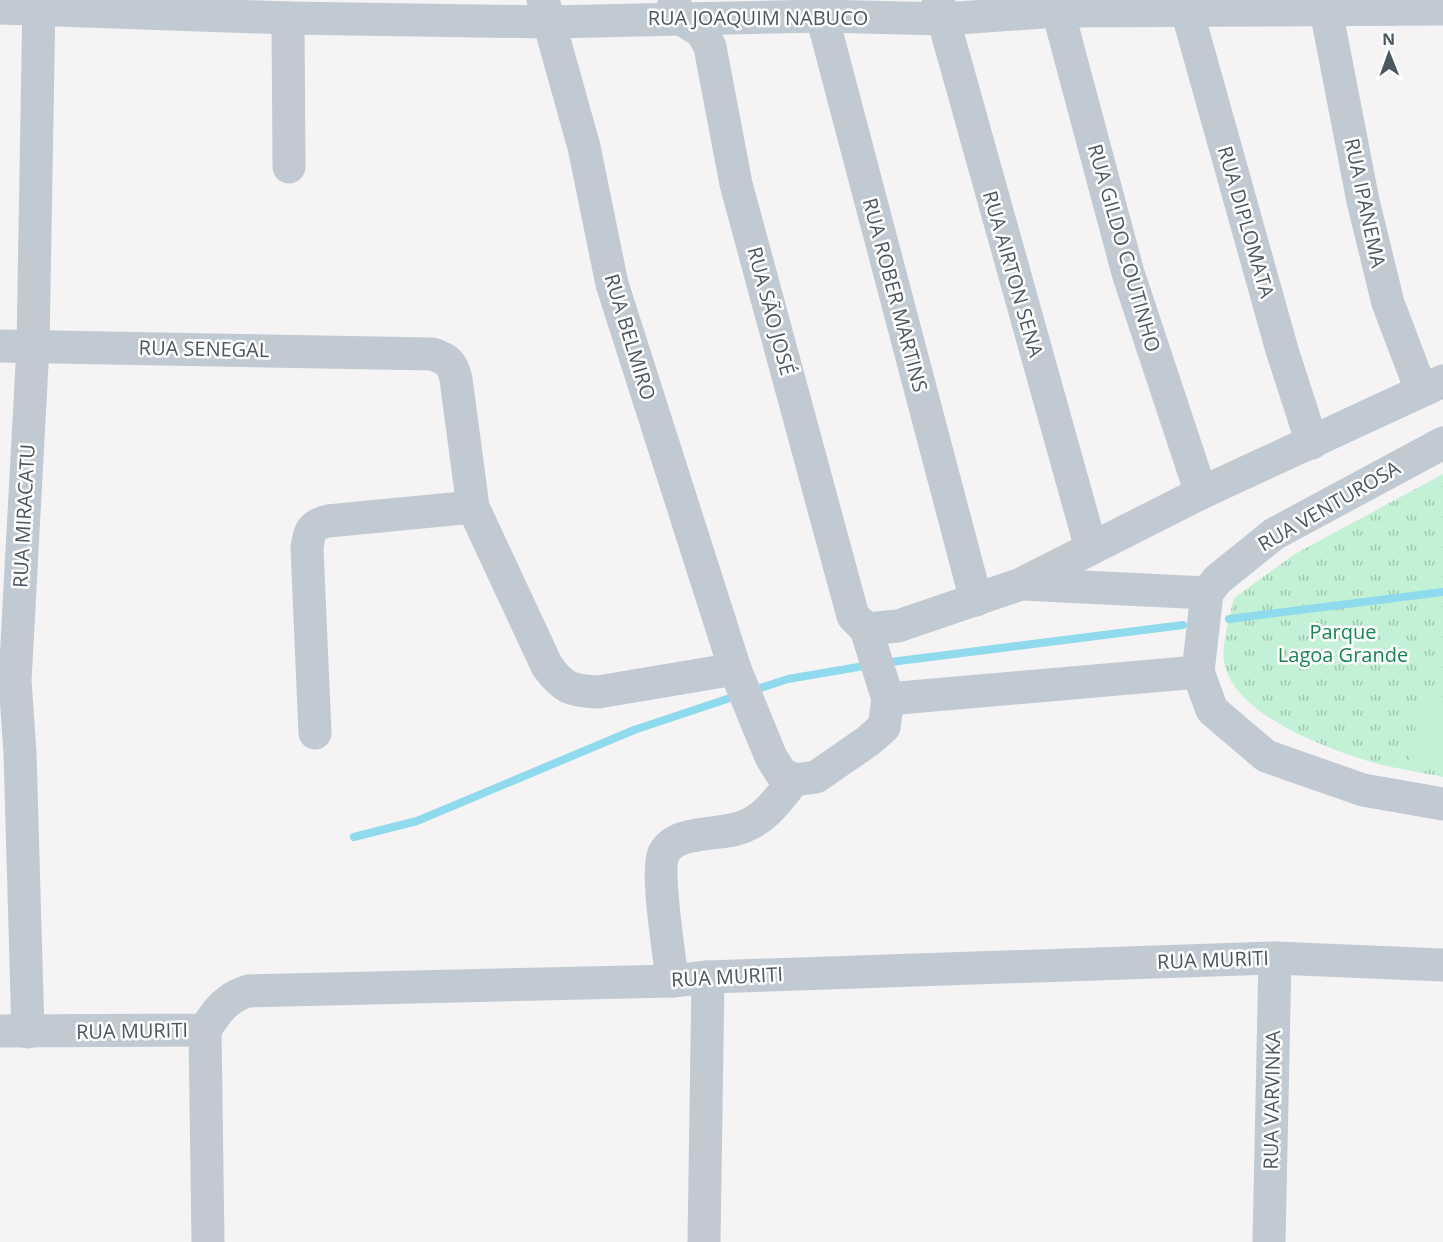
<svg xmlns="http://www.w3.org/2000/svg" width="1443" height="1242" font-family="'Open Sans',sans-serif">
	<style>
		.grass { fill: url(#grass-tufts) }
		.pitch { fill: #c3f1d5 }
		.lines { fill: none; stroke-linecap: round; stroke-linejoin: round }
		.stream { stroke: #90daee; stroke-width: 8 }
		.minor { stroke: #c1cad2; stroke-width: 33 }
		.labels { text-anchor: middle; stroke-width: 5; stroke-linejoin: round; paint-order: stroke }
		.street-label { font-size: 20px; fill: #4a5661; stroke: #fff }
		.park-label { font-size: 20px; fill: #17864f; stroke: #fff }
	</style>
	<defs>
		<pattern id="grass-tufts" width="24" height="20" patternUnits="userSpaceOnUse" patternTransform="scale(1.5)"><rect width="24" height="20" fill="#c3f1d5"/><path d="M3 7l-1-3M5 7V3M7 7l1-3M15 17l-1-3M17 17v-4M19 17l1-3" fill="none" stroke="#a0c6b0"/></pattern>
	</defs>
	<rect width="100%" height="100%" fill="#f5f3f3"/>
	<path class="grass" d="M 1443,474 L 1443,777 C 1416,771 1387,768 1362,759 C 1320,746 1236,713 1225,666 C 1220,648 1230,615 1234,598 L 1295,554 Z"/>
	<polygon class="pitch" points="1421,698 1443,702 1443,768 1409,762"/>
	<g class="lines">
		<g class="stream">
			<polyline points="1229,619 1443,592"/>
			<polyline points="883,663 1183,625"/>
			<polyline points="751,691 788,679 870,665"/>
			<polyline points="354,837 417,821 634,730 739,695"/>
		</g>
		<g class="minor">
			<polyline points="543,0 584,147 612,284 735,669 771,757 781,773 794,780 816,777 868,741 884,727 888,699 866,629 853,616 736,184 710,47 702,32 678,17 674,0"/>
			<polyline points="938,0 1091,548"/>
			<polyline points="1055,0 1128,273 1201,493"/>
			<polyline points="1184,0 1282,350 1312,443"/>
			<polyline points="1324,0 1363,201 1388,303 1421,390"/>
			<polyline points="806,4 822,16 976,600"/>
			<polyline points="0,8 288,18 549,22 822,16 944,19 1057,11 1443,9"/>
			<polyline points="288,18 289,167"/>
			<path d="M 0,346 L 432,354 C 447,359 452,362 456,379 L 473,507 L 547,666 C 563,688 571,691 598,692 L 735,669"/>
			<polyline points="1443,443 1274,534 1217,580 1207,593 1198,672 1212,710 1266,756 1363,790 1443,804"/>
			<polyline points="1022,584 1207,593"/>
			<polyline points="866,629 898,626 1021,584 1201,493 1443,381"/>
			<polyline points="888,699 1198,672"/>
			<path d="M 315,733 L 307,548 C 309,532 311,525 328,521 L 473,507"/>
			<path d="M 672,981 C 670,956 655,871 664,853 C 677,828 722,837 745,826 C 767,817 779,798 794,780"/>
			<polyline points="205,1030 208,1242"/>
			<path d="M 0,1031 L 205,1030 C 216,1012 227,997 248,991 L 672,981 L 708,977 L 1275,958 L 1443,965"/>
			<polyline points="28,1032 20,753 15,681 33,346 39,0"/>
			<polyline points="704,1242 708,977"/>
			<polyline points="1269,1242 1275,958"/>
		</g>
	</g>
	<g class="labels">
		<g class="street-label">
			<text x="758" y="25">RUA JOAQUIM NABUCO</text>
			<text transform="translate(1365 203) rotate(78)" y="7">RUA IPANEMA</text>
			<text transform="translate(1246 222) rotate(74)" y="7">RUA DIPLOMATA</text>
			<text transform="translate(1124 248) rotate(74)" y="7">RUA GILDO COUTINHO</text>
			<text transform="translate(1013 274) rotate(74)" y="7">RUA AIRTON SENA</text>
			<text transform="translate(895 295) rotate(75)" y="7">RUA ROBER MARTINS</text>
			<text transform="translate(771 311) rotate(75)" y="7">RUA SÃO JOSÉ</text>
			<text transform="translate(630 337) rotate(73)" y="7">RUA BELMIRO</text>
			<text transform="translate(204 349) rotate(1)" y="7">RUA SENEGAL</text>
			<text transform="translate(1329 506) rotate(-30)" y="7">RUA VENTUROSA</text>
			<text transform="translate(24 516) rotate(-87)" y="7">RUA MIRACATU</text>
			<text transform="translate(1213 960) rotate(-2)" y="7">RUA MURITI</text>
			<text transform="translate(727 977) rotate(-3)" y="7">RUA MURITI</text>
			<text transform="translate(132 1031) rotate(-1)" y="7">RUA MURITI</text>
			<text transform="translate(1272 1100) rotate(-89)" y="7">RUA VARVINKA</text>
		</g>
		<g class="park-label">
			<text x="1343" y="639">Parque<tspan x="1343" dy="23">Lagoa Grande</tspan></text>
		</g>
	</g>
	<g transform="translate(1389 54) rotate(359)" stroke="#ffffff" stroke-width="4.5" paint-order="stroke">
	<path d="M0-4.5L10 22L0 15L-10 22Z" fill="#4a5661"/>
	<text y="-9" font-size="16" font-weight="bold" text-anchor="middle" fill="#4a5661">N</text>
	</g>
</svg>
